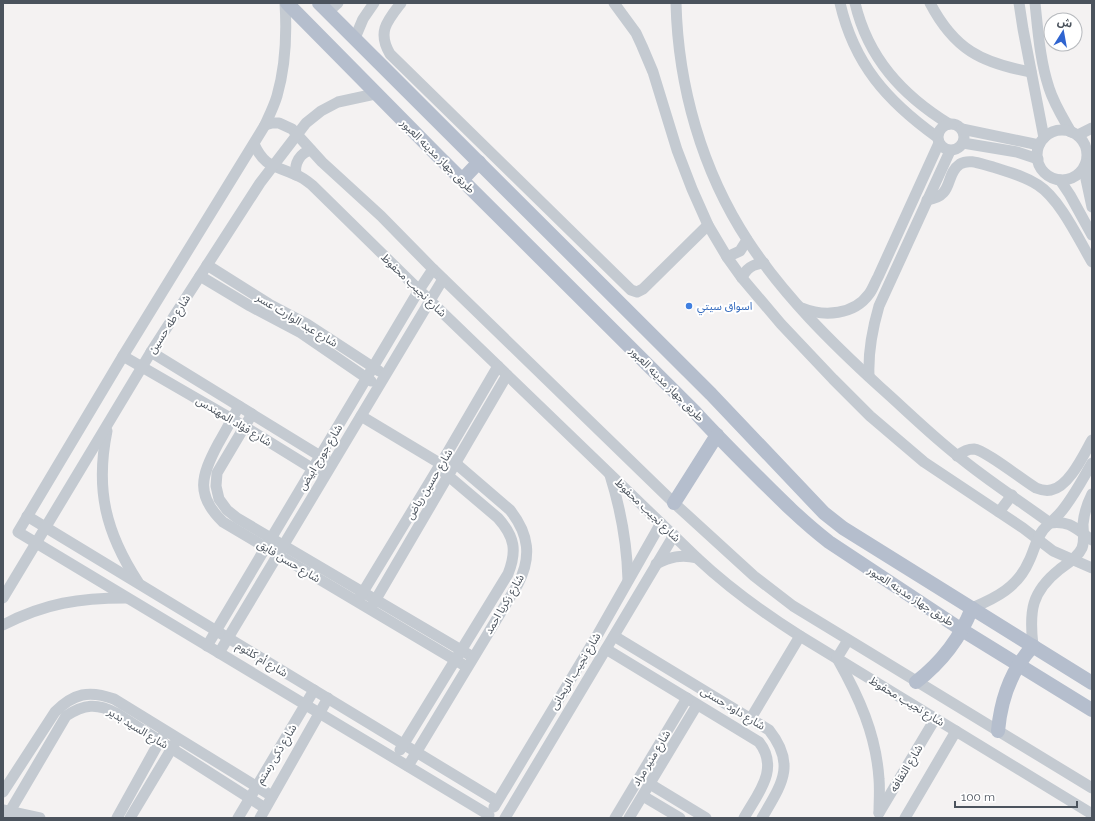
<svg xmlns="http://www.w3.org/2000/svg" width="1095" height="821" font-family="Raleway,'Noto Sans Arabic',sans-serif">
	<style>
		.lines { fill: none; stroke-linecap: round; stroke-linejoin: round }
		.minor { stroke: #c4cad1; stroke-width: 11 }
		.major { stroke: #b5becd; stroke-width: 14 }
		.shop-dot { fill: #3f7fe0; stroke: #fff; stroke-width: 1.5 }
		.labels { text-anchor: middle; stroke-width: 4; stroke-linejoin: round; paint-order: stroke }
		.street-label { font-size: 11px; fill: #4b535d; stroke: #fff }
		.shop-label { font-size: 11px; fill: #366cbe; stroke: #fff; text-anchor: start }
	</style>
	<rect width="100%" height="100%" fill="#f4f2f2"/>
	<g class="lines">
		<g class="minor">
			<path d="M 285,3 C 287,35 286,65 277,96 C 274,106 269,116 265,125 L 123,356 L 18,532 L 489,815"/>
			<path d="M 401,3 C 387,21 377,32 390,54 L 631,290 L 637,292 L 643,289 L 708,225"/>
			<polyline points="614,3 636,33 642,46 653,72 677,150 692,189 708,225 727,257 742,278 781,324 833,379 870,416 924,462 1023,528 1053,551 1092,568"/>
			<path d="M 676,3 C 678,86 702,171 748,241 C 784,296 832,343 880,387 C 906,410 931,435 958,456 C 987,480 1020,501 1050,523 C 1071,520 1077,530 1092,540"/>
			<path d="M 840,3 C 854,64 887,101 937,137"/>
			<path d="M 855,3 C 868,58 902,95 949,124"/>
			<path d="M 930,3 C 954,49 981,63 1031,72"/>
			<polyline points="1019,3 1023,29 1044,138"/>
			<path d="M 1035,3 C 1038,31 1040,61 1049,88 C 1054,104 1063,118 1071,132"/>
			<polyline points="328,12 338,3"/>
			<polyline points="355,38 363,19 374,3"/>
			<circle cx="951" cy="137" r="13"/>
			<polyline points="265,125 272,123 279,123 292,129 322,162 381,216 433,269 674,503 754,576 793,606 1092,788"/>
			<polyline points="962,129 1039,145"/>
			<circle cx="1062" cy="155" r="25"/>
			<polyline points="1078,135 1092,128"/>
			<polyline points="963,143 1017,152 1038,159"/>
			<path d="M 254,144 C 265,168 275,165 296,175 C 302,177 307,181 312,185 L 419,290 L 697,558 C 729,588 762,612 800,636 L 1092,814"/>
			<polyline points="1086,164 1086,179 1092,207"/>
			<path d="M 296,175 C 294,163 300,153 311,150"/>
			<polyline points="1060,180 1070,195 1092,235"/>
			<path d="M 927,200 C 955,196 944,175 960,164 C 970,158 983,165 993,167 C 1009,172 1024,176 1038,185 C 1060,199 1079,240 1092,262"/>
			<polyline points="727,257 740,251 747,240"/>
			<polyline points="207,265 269,304 307,324 379,371"/>
			<polyline points="200,276 250,306 301,333 371,381"/>
			<path d="M 742,278 C 746,268 753,264 764,263"/>
			<path d="M 802,308 C 824,317 854,315 869,294 C 873,289 875,282 878,277 L 939,143"/>
			<polyline points="151,352 325,459"/>
			<polyline points="123,356 232,419 318,472"/>
			<path d="M 869,376 C 868,352 872,330 879,306 L 950,151"/>
			<path d="M 239,406 C 232,419 225,432 218,444 C 201,476 195,495 223,522 L 467,667"/>
			<polyline points="252,414 217,473 216,486 219,499 227,510 237,518 473,657"/>
			<polyline points="361,416 441,464"/>
			<path d="M 107,431 C 95,490 106,533 138,582"/>
			<path d="M 957,456 C 962,452 967,449 974,449 C 985,450 1024,481 1036,488 C 1041,490 1046,491 1051,490 C 1069,487 1084,454 1092,440"/>
			<path d="M 610,475 C 621,510 627,544 628,580"/>
			<polyline points="999,512 1012,495"/>
			<polyline points="27,516 497,801"/>
			<path d="M 656,564 C 670,557 681,554 697,558"/>
			<polyline points="360,597 446,455 498,366"/>
			<polyline points="3,598 151,352 260,183 306,123 321,111 338,102 375,94"/>
			<polyline points="372,606 507,375"/>
			<path d="M 972,608 C 996,598 1018,587 1029,561 C 1034,551 1036,539 1043,530 C 1048,524 1055,519 1060,513 C 1073,498 1082,480 1092,463"/>
			<path d="M 3,625 C 45,603 80,598 126,598"/>
			<path d="M 614,636 L 769,730 C 797,765 781,785 762,818"/>
			<path d="M 848,640 L 837,658 C 859,697 876,734 879,779 C 880,790 879,802 879,813"/>
			<polyline points="207,646 419,290 433,269"/>
			<path d="M 1033,646 C 1029,611 1031,592 1060,569 C 1068,563 1078,557 1082,548 C 1085,540 1083,532 1083,524 C 1084,513 1087,504 1092,494"/>
			<path d="M 606,649 L 759,742 C 780,769 758,793 744,818"/>
			<polyline points="219,653 443,279"/>
			<polyline points="751,718 800,636"/>
			<path d="M 400,750 L 508,574 C 517,551 515,537 498,518 L 439,468"/>
			<path d="M 408,766 L 518,584 C 532,557 529,534 510,510 L 446,455"/>
			<polyline points="650,784 706,818"/>
			<path d="M 3,792 L 55,712 C 74,693 89,690 114,699 L 272,796"/>
			<polyline points="643,796 680,818"/>
			<polyline points="494,807 598,634 661,523"/>
			<polyline points="3,810 40,818"/>
			<polyline points="879,813 935,719"/>
			<path d="M 6,818 L 66,716 C 84,704 97,703 116,713 L 265,808"/>
			<polyline points="117,818 163,735"/>
			<polyline points="130,818 175,743"/>
			<polyline points="238,818 314,690"/>
			<polyline points="260,818 328,698"/>
			<polyline points="505,818 674,535"/>
			<polyline points="615,818 687,698"/>
			<polyline points="629,818 697,705"/>
			<polyline points="905,818 956,731"/>
		</g>
		<g class="major">
			<path d="M 287,3 L 438,156 L 694,411 C 714,433 735,454 756,475 C 780,499 803,522 829,542 L 962,630 L 1092,710"/>
			<polyline points="319,3 711,394 824,513 843,528 1092,683"/>
			<polyline points="462,180 479,162"/>
			<polyline points="674,503 717,435"/>
			<path d="M 916,682 C 942,662 960,639 972,608"/>
			<path d="M 998,731 C 1001,698 1011,670 1033,646"/>
		</g>
	</g>
	<circle class="shop-dot" cx="689" cy="306" r="4"/>
	<g class="labels">
		<g class="street-label">
			<text transform="translate(438 156) rotate(45)" y="4">طريق جهاز مدينه العبور</text>
			<text transform="translate(414 285) rotate(44)" y="4">شارع نجيب محفوظ</text>
			<text transform="translate(297 320) rotate(31)" y="4">شارع عبد الوارث عسر</text>
			<text transform="translate(169 324) rotate(-57)" y="4">شارع طه حسين</text>
			<text transform="translate(667 384) rotate(45)" y="4">طريق جهاز مدينه العبور</text>
			<text transform="translate(234 421) rotate(31)" y="4">شارع فؤاد المهندس</text>
			<text transform="translate(320 457) rotate(-59)" y="4">شارع جورج ابيض</text>
			<text transform="translate(429 484) rotate(-59)" y="4">شارع حسين رياض</text>
			<text transform="translate(648 510) rotate(44)" y="4">شارع نجيب محفوظ</text>
			<text transform="translate(289 561) rotate(31)" y="4">شارع حسن فايق</text>
			<text transform="translate(911 596) rotate(33)" y="4">طريق جهاز مدينه العبور</text>
			<text transform="translate(504 604) rotate(-60)" y="4">شارع زكريا احمد</text>
			<text transform="translate(262 659) rotate(31)" y="4">شارع أم كلثوم</text>
			<text transform="translate(575 671) rotate(-59)" y="4">شارع نجيب الريحانى</text>
			<text transform="translate(907 701) rotate(31)" y="4">شارع نجيب محفوظ</text>
			<text transform="translate(733 708) rotate(31)" y="4">شارع داود حسنى</text>
			<text transform="translate(138 728) rotate(31)" y="4">شارع السيد بدير</text>
			<text transform="translate(276 754) rotate(-59)" y="4">شارع ذكى رستم</text>
			<text transform="translate(651 758) rotate(-59)" y="4">شارع منير مراد</text>
			<text transform="translate(906 768) rotate(-59)" y="4">شارع الثقافه</text>
		</g>
		<g class="shop-label">
			<text x="697" y="310">اسواق سيتي</text>
		</g>
	</g>
	<rect width="1095" height="821" fill="none" stroke="#4b535d" stroke-width="8"/>
	<g transform="translate(1063 32) rotate(11)"><circle r="19" fill="#ffffff" stroke="#b7babe"/>
	<path d="M0-3L7 15L0 10L-7 15Z" fill="#2f64d0"/>
	<text y="-6" font-size="11" font-weight="bold" text-anchor="middle" fill="#4b535d">ش</text>
	</g>
	<path d="M955 801v6h122v-6" fill="none" stroke="#4b535d" stroke-width="2"/>
	<text x="961" y="801" font-size="12" fill="#4b535d" stroke="#ffffff" stroke-width="3" paint-order="stroke">100 m</text>
</svg>
